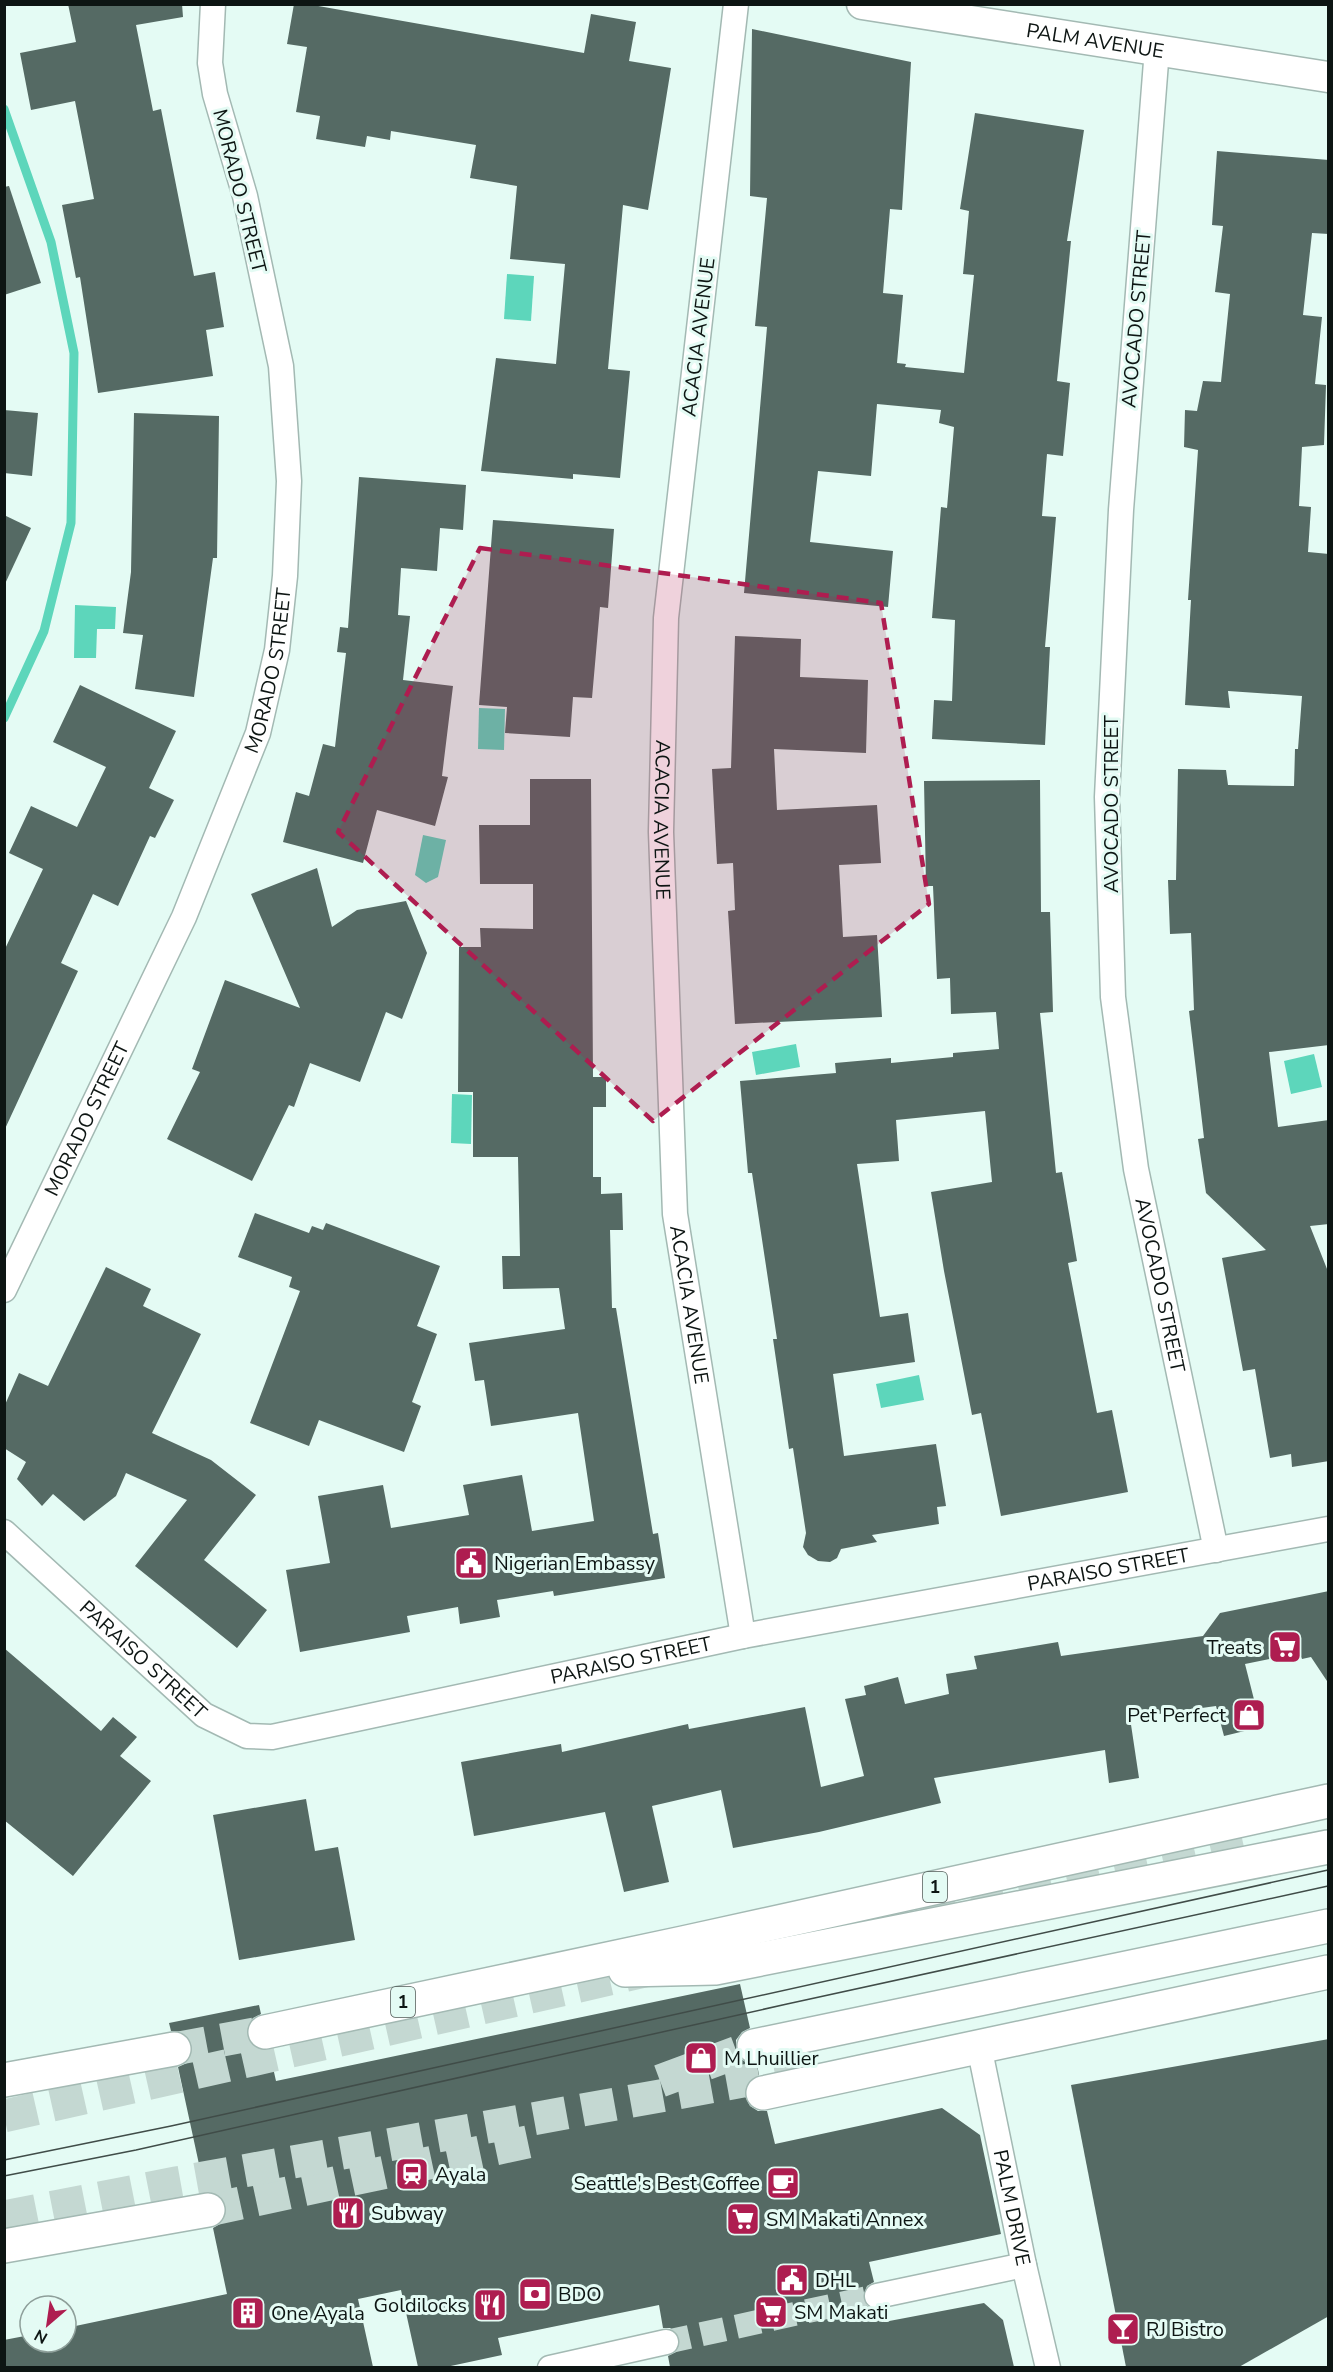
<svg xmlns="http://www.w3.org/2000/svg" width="1333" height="2372" font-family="'Nunito Sans',sans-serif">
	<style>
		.water { fill: #5dd6bb }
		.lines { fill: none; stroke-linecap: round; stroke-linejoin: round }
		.stream { stroke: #5dd6bb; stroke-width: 9 }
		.building { fill: #556a64 }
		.minor-tunnel { stroke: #c4d8d2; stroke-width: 24; stroke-dasharray: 24 12; stroke-linecap: butt }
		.primary-tunnel { stroke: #c4d8d2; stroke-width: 33; stroke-dasharray: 33 16; stroke-linecap: butt }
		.trunk-tunnel { stroke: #c4d8d2; stroke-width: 33; stroke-dasharray: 33 16; stroke-linecap: butt }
		.minor-casing { stroke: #a3b9b3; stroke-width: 27 }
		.tertiary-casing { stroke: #a3b9b3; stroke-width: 33 }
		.trunk-casing { stroke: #a3b9b3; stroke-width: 36 }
		.minor { stroke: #fff; stroke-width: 24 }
		.tertiary { stroke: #fff; stroke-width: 30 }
		.trunk { stroke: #fff; stroke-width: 33 }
		.tram { stroke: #404c48; stroke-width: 1.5 }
		.marked { fill: #ae1d50; fill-opacity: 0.2; stroke: #ae1d50; stroke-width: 4.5; stroke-dasharray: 12 8; stroke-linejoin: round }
		.labels { text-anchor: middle; stroke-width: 6; stroke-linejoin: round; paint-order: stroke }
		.shield { fill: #e4fbf4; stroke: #4e5a56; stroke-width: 1.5 }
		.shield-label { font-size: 18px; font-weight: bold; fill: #0d1513 }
		.street-label { font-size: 20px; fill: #0d1513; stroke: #e4fbf4 }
		.poi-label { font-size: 20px; fill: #0d1513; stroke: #e4fbf4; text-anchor: start }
	</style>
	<rect width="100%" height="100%" fill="#e4fbf4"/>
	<g class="water">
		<polygon points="507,274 534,276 531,321 504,319"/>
		<polygon points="75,605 116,607 115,629 97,629 96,658 74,658"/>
		<polygon points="479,708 505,709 504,750 478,749"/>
		<polygon points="423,835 446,840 438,877 426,883 415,875"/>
		<polygon points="796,1044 800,1067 756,1075 752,1052"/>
		<polygon points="1314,1054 1322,1087 1291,1094 1284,1061"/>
		<polygon points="452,1094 472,1095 471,1144 451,1143"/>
		<polygon points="919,1375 924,1400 881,1408 876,1384"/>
	</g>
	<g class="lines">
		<polyline class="stream" points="4,109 51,242 74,353 71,523 44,631 4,718"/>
	</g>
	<g class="building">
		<polygon points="68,4 182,4 183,17 136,25 153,111 161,109 194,276 215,272 224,327 206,330 213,376 98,393 80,277 76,278 62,205 94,199 75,101 31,110 20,53 76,42"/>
		<polygon points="294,4 307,4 584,53 591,14 636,22 629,61 671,68 648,210 623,205 608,369 630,371 620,478 573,474 573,479 481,471 496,358 556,364 565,264 510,259 517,186 470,178 476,145 391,131 390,140 367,136 365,147 316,139 320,116 296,112 307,47 287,44"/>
		<polygon points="752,29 911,62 902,210 890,209 883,293 903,295 897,363 906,364 905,367 964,373 974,275 963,274 969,211 960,209 975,113 1084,130 1067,241 1071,241 1057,381 1070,383 1063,456 1047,454 1042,516 1056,517 1045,647 1050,647 1045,745 932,739 934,700 952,701 955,620 932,618 941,507 947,508 954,427 939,423 941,410 877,404 871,476 818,471 810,542 893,551 888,607 744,593 767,327 755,326 767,198 750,196"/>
		<polygon points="1217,151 1329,160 1329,234 1312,233 1303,315 1322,317 1315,384 1326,385 1324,445 1302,447 1299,506 1311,507 1308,552 1329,554 1329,854 1327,854 1329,1045 1269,1052 1278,1127 1329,1120 1329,1224 1310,1226 1329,1274 1329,1461 1292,1467 1291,1454 1270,1458 1255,1369 1243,1371 1222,1258 1266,1250 1206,1193 1198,1139 1204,1138 1189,1011 1194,1010 1191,933 1170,934 1168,880 1176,880 1178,769 1226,770 1228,785 1294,786 1295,749 1298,749 1302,696 1228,691 1230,708 1185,705 1191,600 1188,600 1198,450 1184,447 1185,410 1197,411 1203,381 1221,382 1230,294 1215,292 1223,226 1212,225"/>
		<polygon points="9,186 41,283 4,295 4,187"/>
		<polygon points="4,410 38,413 32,476 4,473"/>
		<polygon points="134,413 219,416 217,558 213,558 194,697 135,689 143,635 123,633 131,572"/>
		<polygon points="359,477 466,485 463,530 440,528 437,571 401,568 398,615 410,616 403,680 453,686 442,776 448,777 435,826 377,810 363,863 283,842 296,792 309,796 323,744 335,747 346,653 337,652 340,627 348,628"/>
		<polygon points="4,515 31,528 4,586"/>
		<polygon points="493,520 614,529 608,608 600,607 592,698 573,697 570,737 505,733 507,707 479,705"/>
		<polygon points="735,636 801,639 800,677 868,680 866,753 774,749 777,810 877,805 881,863 839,865 843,937 877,935 882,1017 735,1024 728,911 735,910 733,863 717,864 712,769 731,768"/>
		<polygon points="80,685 176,731 149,788 174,800 155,838 150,836 118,906 93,894 61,963 78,971 4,1131 4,951 43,869 9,853 31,806 77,827 106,767 53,742"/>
		<polygon points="530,779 591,779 593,1077 606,1077 606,1107 593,1107 593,1177 601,1177 601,1194 622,1193 623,1230 610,1230 612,1308 616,1308 653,1534 658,1533 665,1578 554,1596 553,1591 497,1600 500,1617 460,1624 458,1607 407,1616 410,1632 300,1652 286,1570 330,1563 318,1496 383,1485 391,1528 469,1515 463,1485 522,1475 532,1531 594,1521 578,1413 491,1426 484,1380 475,1381 469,1343 565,1329 559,1288 503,1289 502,1256 520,1256 518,1157 473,1157 473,1092 458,1092 459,947 481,947 480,928 533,929 533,884 480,884 479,825 530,825"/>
		<polygon points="1040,780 1041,912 1050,912 1053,1012 1040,1013 1056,1173 1062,1172 1077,1261 1068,1263 1097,1413 1112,1410 1128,1492 1001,1516 981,1413 972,1415 944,1271 931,1192 992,1182 985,1111 896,1120 899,1161 857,1164 880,1317 908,1313 915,1362 833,1374 844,1456 936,1444 946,1506 937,1507 939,1524 872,1535 877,1542 841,1549 837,1558 830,1562 818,1561 808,1555 803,1547 806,1533 793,1448 789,1449 773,1339 777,1339 752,1173 748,1173 740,1081 836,1073 835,1063 891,1058 891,1063 953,1057 953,1053 999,1049 996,1012 951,1014 950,978 937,979 933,886 926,886 924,781"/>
		<polygon points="317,868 332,927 357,910 406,901 427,953 402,1019 386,1012 360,1082 310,1063 294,1107 289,1105 252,1181 167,1139 200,1072 192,1069 225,980 300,1008 251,894"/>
		<polygon points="255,1213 309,1233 312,1226 323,1230 326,1223 440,1266 417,1326 437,1334 412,1402 421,1406 404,1452 319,1420 309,1446 250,1423 300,1291 289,1287 292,1277 238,1257"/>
		<polygon points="106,1267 151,1289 143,1306 201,1334 152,1433 211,1460 256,1495 204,1560 267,1610 237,1648 135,1566 187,1500 126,1473 116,1496 84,1521 53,1494 42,1506 17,1479 26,1462 4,1448 4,1407 19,1373 48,1386"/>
		<polygon points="1329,1591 1329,1684 1311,1657 1302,1659 1300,1653 1245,1664 1261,1727 1224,1736 1216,1706 1130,1718 1139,1778 1109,1783 1105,1750 934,1778 941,1803 819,1832 733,1848 721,1790 652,1806 669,1882 624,1892 605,1812 474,1836 461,1762 561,1744 562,1752 688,1724 689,1729 805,1707 821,1787 864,1776 845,1699 866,1695 864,1686 898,1677 905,1704 949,1694 946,1674 977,1669 974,1656 1058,1642 1061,1656 1203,1636 1220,1613"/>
		<polygon points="4,1648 101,1731 113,1717 137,1737 120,1756 151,1781 73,1876 4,1820"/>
		<polygon points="306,1799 315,1851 338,1847 355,1940 239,1960 213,1815"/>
		<polygon points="740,1984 750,2028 742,2032 736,2040 736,2050 740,2058 748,2064 757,2064 759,2075 750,2080 745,2088 745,2096 750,2106 758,2111 767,2111 775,2144 942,2108 980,2135 1001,2234 869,2262 874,2282 867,2286 863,2298 866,2305 872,2309 881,2310 884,2322 984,2303 1003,2320 1014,2367 670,2367 668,2356 676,2352 680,2339 676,2332 670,2328 663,2328 659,2305 498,2338 502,2355 446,2367 418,2367 401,2290 358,2299 373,2367 4,2367 4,2340 30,2335 30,2342 66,2342 66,2328 227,2294 213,2228 220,2224 225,2217 226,2206 222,2198 215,2193 205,2192 178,2067 187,2063 191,2056 192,2045 188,2036 181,2032 171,2031 169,2023 259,2005 261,2014 253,2018 247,2026 247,2036 252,2045 259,2050 269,2050 276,2081"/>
		<polygon points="1329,2039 1329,2316 1239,2367 1126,2367 1071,2085"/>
	</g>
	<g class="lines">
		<polyline class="minor-tunnel" points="666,2342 877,2296"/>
		<polyline class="primary-tunnel" points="174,2049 265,2032"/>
		<g class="trunk-tunnel">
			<polyline points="827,1930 1248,1835"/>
			<polyline points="660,2081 754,2046"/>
			<polyline points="4,2116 654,1969"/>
			<polyline points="208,2210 532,2141"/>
			<polyline points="4,2217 176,2183 799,2071"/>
		</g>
		<defs>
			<g id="minor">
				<path id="s1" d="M 736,4 L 666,618 L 661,832 L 675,1214 L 743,1636"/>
				<path id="s2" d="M 1157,49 L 1121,510 L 1107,797 L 1113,997 L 1136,1169 L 1216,1550"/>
				<path id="s3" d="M 4,1290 L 184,917 L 258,733 L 277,650 L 285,576 L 289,481 L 281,366 L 245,196 L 215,94 L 210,63 L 213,4"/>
				<path id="s4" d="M 4,1532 L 204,1715 L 247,1736 L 272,1737 L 743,1636 L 1328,1529"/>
				<path id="s5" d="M 979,2046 L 1024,2265 L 1048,2368"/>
				<polyline points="877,2296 1024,2265"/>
				<polyline points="550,2368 666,2342"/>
			</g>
			<g id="tertiary">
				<path id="s6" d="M 862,4 L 1328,77"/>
			</g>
			<g id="trunk">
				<polyline points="625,1970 715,1968 1328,1847"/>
				<polyline points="265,2032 683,1943 1328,1801"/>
				<polyline points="754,2046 1328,1926"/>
				<polyline points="4,2080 174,2049"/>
				<polyline points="763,2093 1328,1972"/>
				<polyline points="4,2246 208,2210"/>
			</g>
		</defs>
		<use href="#minor" class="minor-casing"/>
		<use href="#tertiary" class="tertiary-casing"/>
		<use href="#trunk" class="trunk-casing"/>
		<use href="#minor" class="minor"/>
		<use href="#tertiary" class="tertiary"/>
		<use href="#trunk" class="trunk"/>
		<g class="tram">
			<polyline points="4,2160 171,2126 1328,1870"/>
			<polyline points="4,2176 136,2150 787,2004 1328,1886"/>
		</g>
	</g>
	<path class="marked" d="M 480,548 L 881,603 L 929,904 L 653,1121 L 338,832 Z"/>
	<defs>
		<symbol id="civic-square" viewBox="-11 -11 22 22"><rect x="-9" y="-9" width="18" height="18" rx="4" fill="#ae1d50" stroke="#e4fbf4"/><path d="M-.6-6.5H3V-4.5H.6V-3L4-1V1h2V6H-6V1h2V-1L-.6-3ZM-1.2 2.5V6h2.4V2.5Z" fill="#fff"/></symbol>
		<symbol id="supermarket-square" viewBox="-11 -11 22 22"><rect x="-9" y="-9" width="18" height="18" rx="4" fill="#ae1d50" stroke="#e4fbf4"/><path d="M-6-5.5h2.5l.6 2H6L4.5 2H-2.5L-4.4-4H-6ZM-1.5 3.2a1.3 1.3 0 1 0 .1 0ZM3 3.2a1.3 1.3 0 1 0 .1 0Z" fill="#fff"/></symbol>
		<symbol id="shop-square" viewBox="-11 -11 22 22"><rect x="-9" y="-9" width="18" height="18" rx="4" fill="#ae1d50" stroke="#e4fbf4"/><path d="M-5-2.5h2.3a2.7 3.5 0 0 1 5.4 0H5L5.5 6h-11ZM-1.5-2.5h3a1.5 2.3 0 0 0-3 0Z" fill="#fff"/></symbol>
		<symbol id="station-square" viewBox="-11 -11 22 22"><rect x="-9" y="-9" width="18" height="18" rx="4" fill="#ae1d50" stroke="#e4fbf4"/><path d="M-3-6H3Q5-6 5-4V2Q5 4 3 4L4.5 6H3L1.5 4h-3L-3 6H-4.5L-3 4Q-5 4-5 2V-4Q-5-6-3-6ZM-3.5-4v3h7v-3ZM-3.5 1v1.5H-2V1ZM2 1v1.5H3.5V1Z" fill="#fff"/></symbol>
		<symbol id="cafe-square" viewBox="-11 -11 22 22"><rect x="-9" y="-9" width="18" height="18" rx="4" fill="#ae1d50" stroke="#e4fbf4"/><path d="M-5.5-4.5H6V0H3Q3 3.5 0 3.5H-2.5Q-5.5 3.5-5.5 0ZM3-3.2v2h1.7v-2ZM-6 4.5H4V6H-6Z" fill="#fff"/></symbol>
		<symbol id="restaurant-square" viewBox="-11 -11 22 22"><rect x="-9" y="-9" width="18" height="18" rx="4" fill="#ae1d50" stroke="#e4fbf4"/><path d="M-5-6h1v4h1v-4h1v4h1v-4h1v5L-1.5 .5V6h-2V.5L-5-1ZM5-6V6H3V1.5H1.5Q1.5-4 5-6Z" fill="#fff"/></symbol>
		<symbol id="bank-square" viewBox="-11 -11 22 22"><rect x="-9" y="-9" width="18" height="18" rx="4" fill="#ae1d50" stroke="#e4fbf4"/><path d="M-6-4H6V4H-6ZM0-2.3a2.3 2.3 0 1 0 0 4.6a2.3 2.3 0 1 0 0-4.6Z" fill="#fff"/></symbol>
		<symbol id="building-square" viewBox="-11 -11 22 22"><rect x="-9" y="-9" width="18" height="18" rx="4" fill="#ae1d50" stroke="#e4fbf4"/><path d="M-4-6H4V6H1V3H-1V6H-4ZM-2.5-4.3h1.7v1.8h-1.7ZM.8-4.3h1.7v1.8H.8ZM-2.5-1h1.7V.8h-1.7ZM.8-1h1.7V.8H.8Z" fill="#fff"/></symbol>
		<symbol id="bar-square" viewBox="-11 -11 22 22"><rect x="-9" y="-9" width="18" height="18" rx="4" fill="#ae1d50" stroke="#e4fbf4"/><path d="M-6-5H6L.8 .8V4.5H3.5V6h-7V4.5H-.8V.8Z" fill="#fff"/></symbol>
	</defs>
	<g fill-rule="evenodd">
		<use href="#civic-square" x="452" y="1544" width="38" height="38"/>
		<use href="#supermarket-square" x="1266" y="1628" width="38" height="38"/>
		<use href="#shop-square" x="1230" y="1696" width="38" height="38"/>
		<use href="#shop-square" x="682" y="2039" width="38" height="38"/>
		<use href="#station-square" x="393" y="2155" width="38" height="38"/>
		<use href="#cafe-square" x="764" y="2164" width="38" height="38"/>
		<use href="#restaurant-square" x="329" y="2194" width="38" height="38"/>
		<use href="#supermarket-square" x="724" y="2200" width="38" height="38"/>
		<use href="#civic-square" x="773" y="2261" width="38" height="38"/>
		<use href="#bank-square" x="516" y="2275" width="38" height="38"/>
		<use href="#restaurant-square" x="471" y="2286" width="38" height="38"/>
		<use href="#supermarket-square" x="752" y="2293" width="38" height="38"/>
		<use href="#building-square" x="229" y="2294" width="38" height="38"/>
		<use href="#bar-square" x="1104" y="2310" width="38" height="38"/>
	</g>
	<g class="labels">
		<g class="shield">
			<rect x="923" y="1872" width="24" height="30" rx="4.5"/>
			<rect x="391" y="1987" width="24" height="30" rx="4.5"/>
		</g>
		<g class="shield-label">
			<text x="935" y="1893">1</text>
			<text x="403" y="2008">1</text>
		</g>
		<g class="street-label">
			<text dy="7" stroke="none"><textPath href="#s6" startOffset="236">PALM AVENUE</textPath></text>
			<text transform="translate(240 191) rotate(76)" y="7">MORADO STREET</text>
			<text transform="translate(1136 319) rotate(-85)" y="7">AVOCADO STREET</text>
			<text transform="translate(698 337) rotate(-83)" y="7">ACACIA AVENUE</text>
			<text dy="7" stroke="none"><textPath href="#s3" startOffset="676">MORADO STREET</textPath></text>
			<text transform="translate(1111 804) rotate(-90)" y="7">AVOCADO STREET</text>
			<text dy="7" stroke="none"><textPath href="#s1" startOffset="820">ACACIA AVENUE</textPath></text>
			<text dy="7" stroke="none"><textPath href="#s3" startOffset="190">MORADO STREET</textPath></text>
			<text dy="7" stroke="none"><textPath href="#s2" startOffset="1242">AVOCADO STREET</textPath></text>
			<text dy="7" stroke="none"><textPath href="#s1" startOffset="1306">ACACIA AVENUE</textPath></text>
			<text dy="7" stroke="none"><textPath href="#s4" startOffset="1197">PARAISO STREET</textPath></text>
			<text dy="7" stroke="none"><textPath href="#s4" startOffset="189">PARAISO STREET</textPath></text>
			<text dy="7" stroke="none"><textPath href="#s4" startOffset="711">PARAISO STREET</textPath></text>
			<text dy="7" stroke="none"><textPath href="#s5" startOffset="165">PALM DRIVE</textPath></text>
		</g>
		<g class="poi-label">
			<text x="494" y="1570">Nigerian Embassy</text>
			<text x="1262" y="1654" text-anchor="end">Treats</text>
			<text x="1226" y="1722" text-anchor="end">Pet Perfect</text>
			<text x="724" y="2065">M Lhuillier</text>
			<text x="435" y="2181">Ayala</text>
			<text x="760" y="2190" text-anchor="end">Seattle's Best Coffee</text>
			<text x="371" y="2220">Subway</text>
			<text x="766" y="2226">SM Makati Annex</text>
			<text x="815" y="2287">DHL</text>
			<text x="558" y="2301">BDO</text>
			<text x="467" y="2312" text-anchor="end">Goldilocks</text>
			<text x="794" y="2319">SM Makati</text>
			<text x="271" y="2320">One Ayala</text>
			<text x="1146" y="2336">RJ Bistro</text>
		</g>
	</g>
	<rect width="1333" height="2372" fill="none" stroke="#0d1513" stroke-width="12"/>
	<g transform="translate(48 2324) rotate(209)"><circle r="28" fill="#e4fbf4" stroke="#8e9f9a" stroke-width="1.5"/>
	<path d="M0-4.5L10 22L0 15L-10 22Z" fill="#ae1d50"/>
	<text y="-9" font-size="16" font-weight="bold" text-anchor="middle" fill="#0d1513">N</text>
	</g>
</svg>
